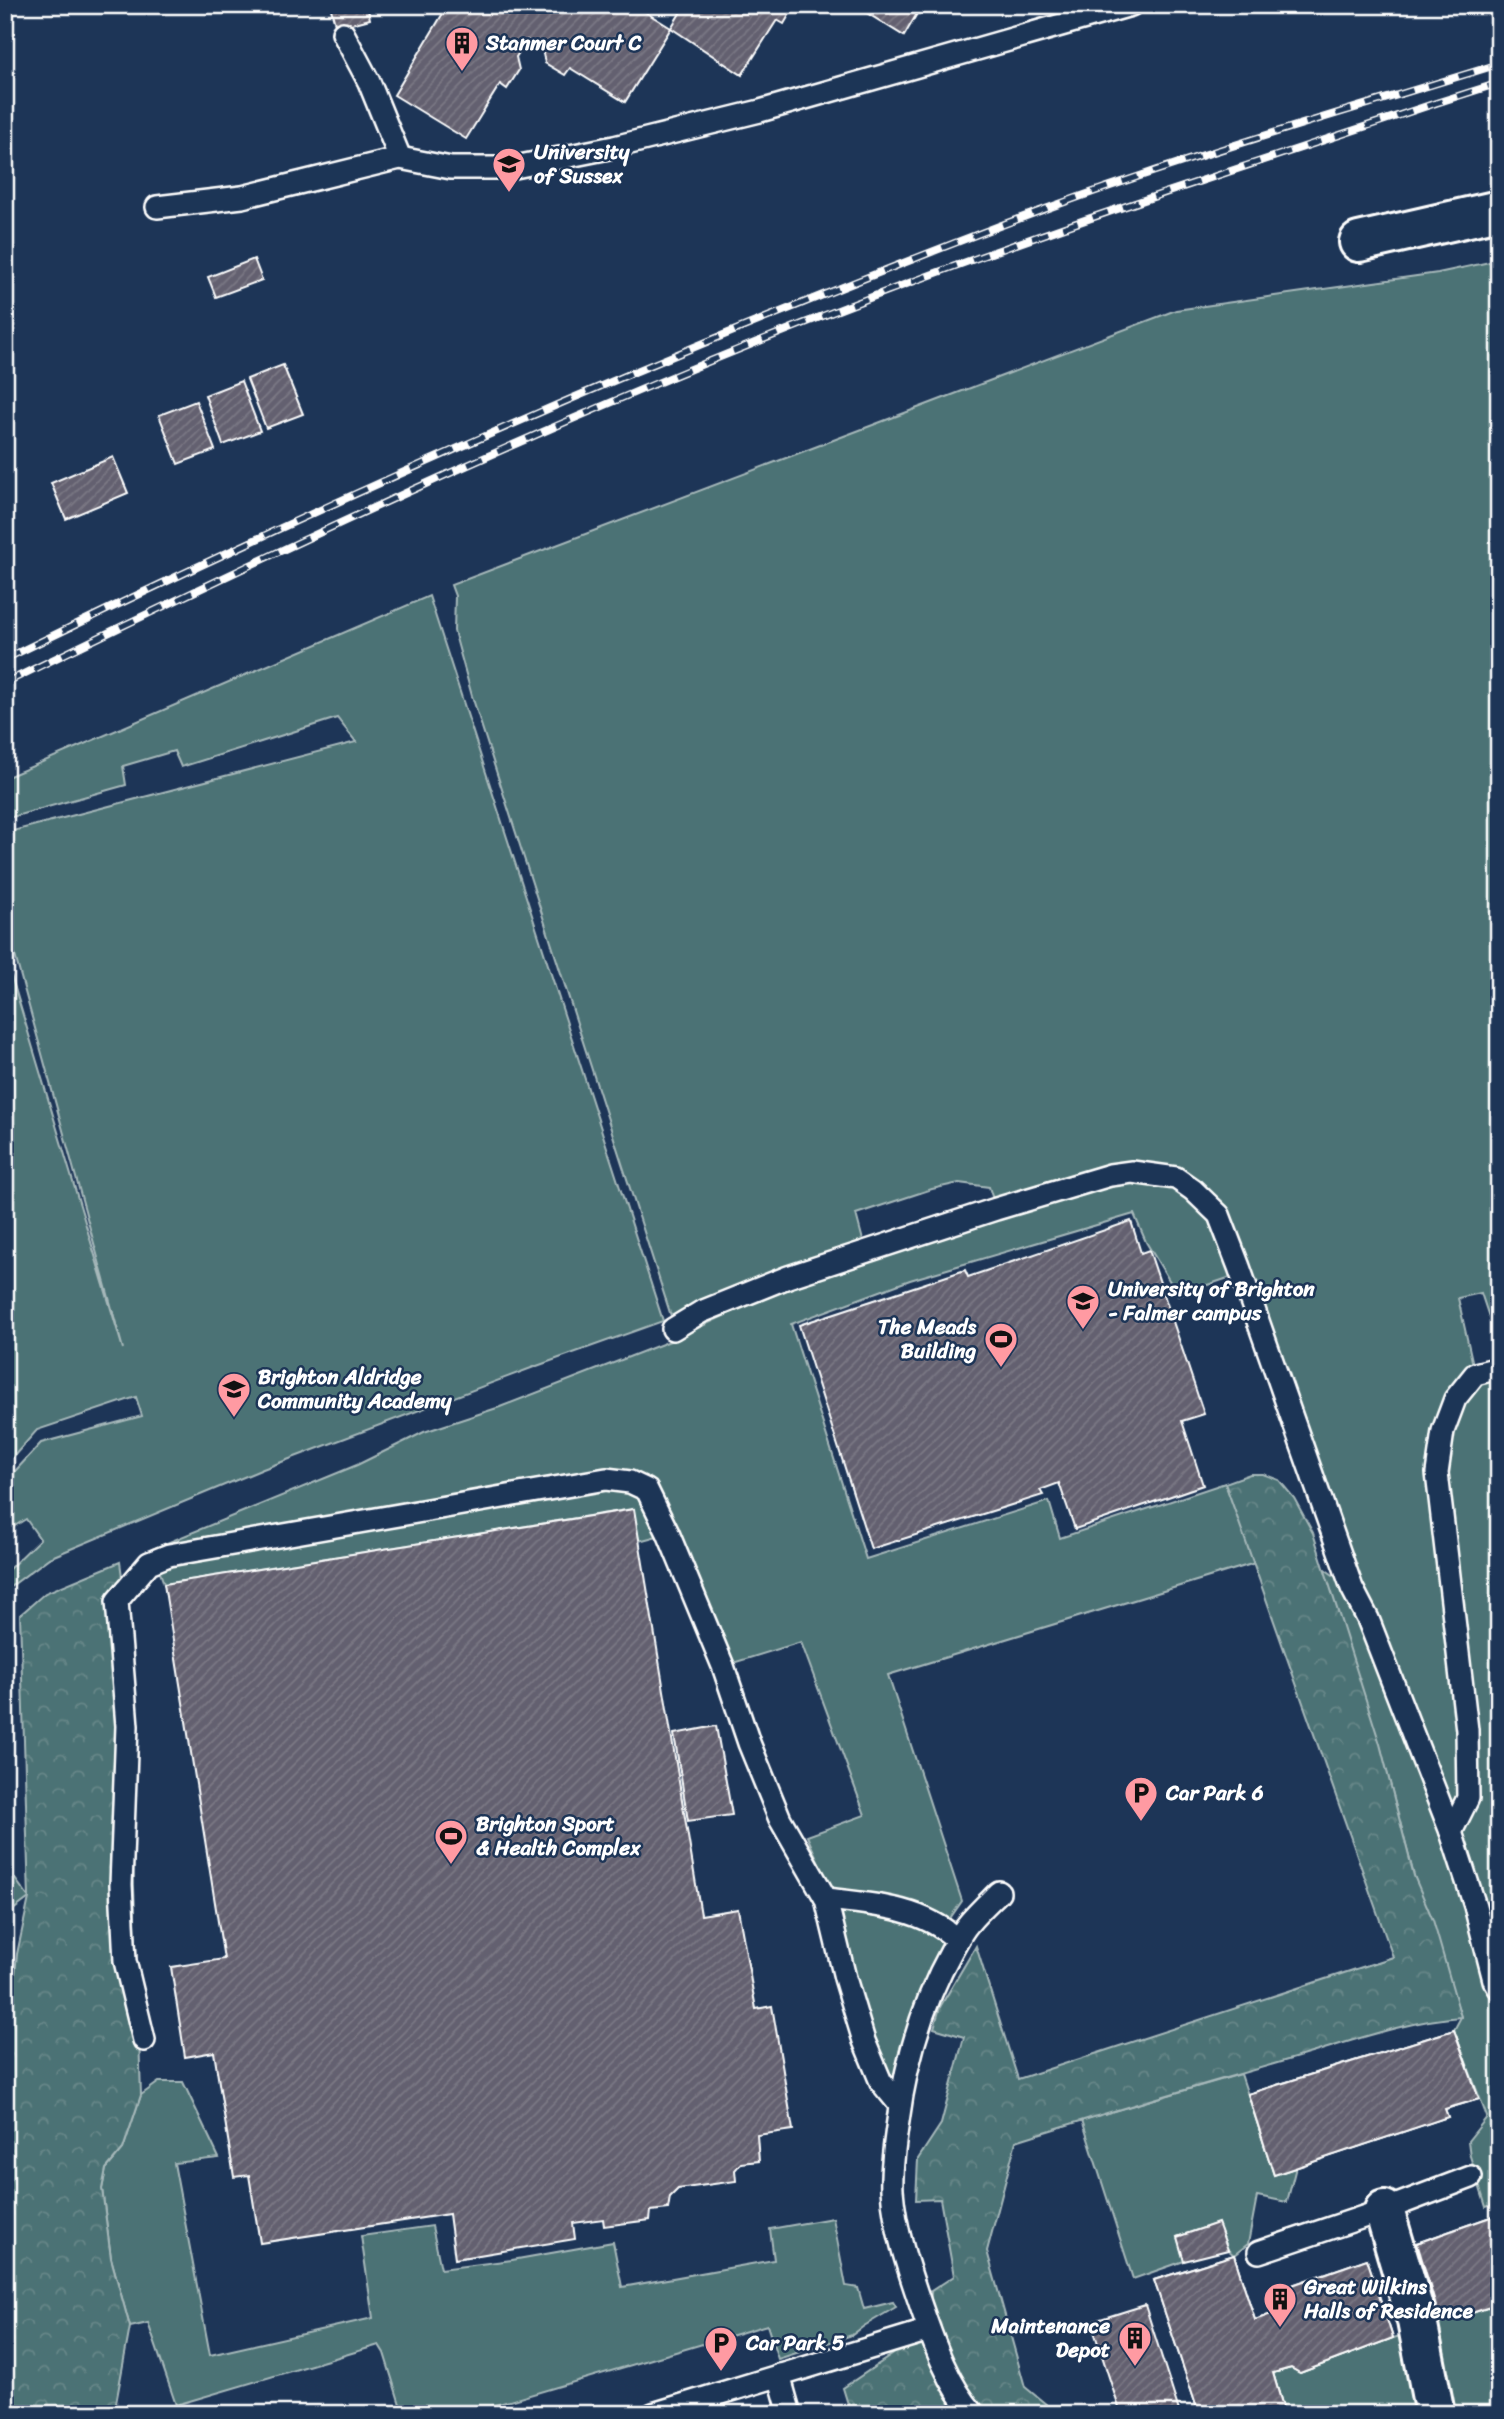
<svg xmlns="http://www.w3.org/2000/svg" width="1504" height="2419" font-family="Sriracha,sans-serif">
	<style>
		.grass { fill: #4c7274; stroke: #a6b8ba; stroke-width: 2 }
		.forest { fill: url(#forest-crowns); stroke: #a6b8ba; stroke-width: 2 }
		.building { fill: url(#building-hatch); stroke: #fff; stroke-width: 2 }
		.lines { fill: none; stroke-linecap: round; stroke-linejoin: round }
		.lane-casing { stroke: #fff; stroke-width: 26 }
		.street-casing { stroke: #fff; stroke-width: 44 }
		.lane { stroke: #1d3557; stroke-width: 21 }
		.street { stroke: #1d3557; stroke-width: 38 }
		.rail-casing { stroke: #fff; stroke-width: 8 }
		.rail { stroke: #1d3557; stroke-width: 5; stroke-dasharray: 16; stroke-linecap: butt }
		.labels { text-anchor: middle; stroke-width: 5; stroke-linejoin: round; paint-order: stroke }
		.poi-label { font-size: 21px; font-weight: bold; fill: #fff; stroke: #1d3557; text-anchor: start }
	</style>
	<defs>
		<pattern id="forest-crowns" width="20" height="18" patternUnits="userSpaceOnUse" patternTransform="scale(1.75)"><rect width="20" height="18" fill="#4c7274"/><path d="M2 6a3 3 0 1 1 6 0M12 15a3 3 0 1 1 6 0" fill="none" stroke="#678789"/></pattern>
		<pattern id="building-hatch" width="6" height="6" patternUnits="userSpaceOnUse" patternTransform="scale(1.75)"><rect width="6" height="6" fill="#646170"/><path d="M-1 1l2-2M0 6l6-6M5 7l2-2" fill="none" stroke="#7b7985"/></pattern>
	</defs>
	<rect width="100%" height="100%" fill="#1d3557"/>
	<filter id="ink" filterUnits="userSpaceOnUse"><feTurbulence type="fractalNoise" baseFrequency=".0143" numOctaves="2"/><feDisplacementMap in="SourceGraphic" scale="14" xChannelSelector="R" yChannelSelector="G"/><feConvolveMatrix kernelMatrix="1 2 1 2 8 2 1 2 1" color-interpolation-filters="sRGB"/></filter>
	<g filter="url(#ink)">
		<g class="grass">
			<polygon points="1499,260 1499,1335 1492,1326 1481,1293 1458,1298 1475,1374 1499,1368 1499,2203 1486,2207 1470,2156 1468,2141 1487,2117 1454,2030 1461,2017 1414,1876 1381,1749 1322,1567 1350,1587 1219,1215 1157,1174 996,1209 989,1187 959,1183 932,1189 856,1214 866,1252 673,1329 671,1316 472,696 454,631 455,596 451,585 1176,310 1438,273"/>
			<polygon points="429,596 663,1321 534,1367 263,1469 49,1558 6,1590 5,1573 40,1539 26,1519 5,1532 5,1482 41,1443 142,1416 136,1397 37,1430 5,1466 5,955 123,1349 5,919 5,833 356,742 337,718 181,767 174,751 123,766 126,785 5,819 5,778"/>
			<polygon points="1116,1178 1164,1181 1213,1220 1231,1277 1178,1295 1146,1242 1134,1214 910,1280 791,1324 866,1559 1049,1501 1060,1538 1225,1483 1255,1563 888,1675 962,1901 944,1927 957,1940 900,2105 881,2082 835,1899 807,1836 865,1815 801,1642 723,1666 668,1533 639,1541 633,1509 164,1584 152,1549 357,1465 424,1432 500,1407 670,1341 786,1287"/>
			<polygon points="5,1865 29,1898 5,1916"/>
			<polygon points="1241,2074 1274,2174 1296,2167 1287,2202 1257,2196 1248,2244 1234,2255 1228,2250 1218,2223 1177,2237 1184,2261 1133,2279 1082,2120"/>
			<polygon points="159,2082 183,2082 219,2158 174,2163 210,2355 373,2318 361,2236 432,2226 441,2269 512,2260 613,2242 622,2287 774,2260 770,2229 833,2218 846,2286 858,2288 864,2309 893,2302 896,2307 864,2326 852,2335 778,2359 767,2325 465,2414 403,2414 384,2353 379,2345 176,2405 148,2323 130,2327 111,2258 102,2189 106,2169 123,2149 141,2095"/>
			<polygon points="1417,2243 1441,2323 1499,2304 1499,2414 1285,2414 1273,2373 1291,2368 1300,2373 1393,2338 1418,2331 1398,2257"/>
		</g>
		<g class="forest">
			<path d="M 1250,1474 L 1263,1474 L 1279,1480 L 1294,1498 L 1313,1533 L 1380,1744 L 1414,1876 L 1433,1920 L 1461,2017 C 1404,2021 1347,2043 1291,2059 C 1199,2086 1107,2112 1016,2141 L 987,2251 L 1025,2387 L 1058,2414 L 851,2414 L 843,2388 L 929,2330 L 931,2291 L 954,2276 L 940,2199 L 916,2200 L 918,2159 L 941,2124 L 964,2037 L 934,2028 L 940,2007 L 976,1946 L 1018,2079 L 1393,1957 L 1225,1483 Z"/>
			<polygon points="120,1562 124,1591 141,2095 123,2149 106,2169 102,2189 111,2258 130,2327 114,2414 5,2414 5,2073 17,1954 29,1898 20,1615 45,1593"/>
		</g>
		<g class="building">
			<polygon points="330,5 367,5 370,19 336,28"/>
			<polygon points="448,5 634,5 671,28 625,102 570,68 565,75 545,63 542,49 527,40 516,57 519,70 507,89 500,84 466,139 394,95"/>
			<polygon points="685,5 795,5 784,24 777,20 742,75 671,28"/>
			<polygon points="854,5 922,5 904,36"/>
			<polygon points="254,259 262,280 216,297 208,277"/>
			<polygon points="283,365 303,414 266,428 247,379"/>
			<polygon points="241,381 260,431 223,445 205,395"/>
			<polygon points="196,401 215,450 178,464 159,415"/>
			<polygon points="113,457 128,493 66,519 51,483"/>
			<polygon points="1131,1221 1141,1253 1149,1250 1204,1414 1182,1421 1203,1485 1075,1529 1059,1483 1040,1490 1043,1495 871,1549 799,1325 965,1270 968,1277"/>
			<polygon points="634,1509 701,1915 738,1909 756,2009 772,2006 793,2130 757,2135 759,2161 741,2163 735,2170 736,2181 678,2189 670,2197 668,2209 651,2211 650,2220 604,2226 603,2219 573,2223 575,2239 455,2259 449,2214 260,2243 249,2175 234,2177 214,2052 185,2057 171,1967 224,1959 164,1584"/>
			<polygon points="716,1726 732,1815 688,1821 674,1734"/>
			<polygon points="1454,2030 1479,2099 1445,2109 1448,2117 1274,2175 1248,2094"/>
			<polygon points="1454,2030 1479,2099 1445,2109 1448,2117 1274,2175 1248,2094"/>
			<polygon points="1499,2214 1499,2304 1441,2323 1417,2243"/>
			<polygon points="1499,2214 1499,2304 1441,2323 1417,2243"/>
			<polygon points="1218,2223 1228,2250 1184,2261 1177,2237"/>
			<polygon points="1234,2255 1255,2320 1280,2311 1275,2291 1367,2259 1393,2338 1300,2373 1291,2368 1273,2373 1285,2414 1199,2414 1154,2280"/>
			<polygon points="1234,2255 1255,2320 1280,2311 1275,2291 1367,2259 1393,2338 1300,2373 1291,2368 1273,2373 1285,2414 1199,2414 1154,2280"/>
			<polygon points="1145,2305 1180,2414 1121,2414 1091,2322"/>
		</g>
		<g class="lines">
			<defs>
				<g id="lane">
					<polyline points="343,33 369,82 400,158"/>
					<polyline points="157,207 242,197 400,158 451,168 510,168 614,147 760,111 1131,5"/>
					<polyline points="673,1329 701,1312 788,1277 996,1209 1110,1175 1132,1172 1176,1178 1193,1190 1219,1215 1239,1267 1352,1588 1368,1619 1451,1832 1475,1906 1494,1980 1499,1988"/>
					<polyline points="1451,1832 1468,1798 1467,1730 1437,1473 1443,1431 1455,1399 1475,1374 1499,1368"/>
					<path d="M 826,1899 C 871,1904 923,1907 957,1940"/>
					<polyline points="144,2040 125,1961 121,1885 127,1726 117,1601 149,1563 169,1555 606,1479 630,1482 647,1490 668,1533 723,1666 749,1743 780,1819 826,1899 845,1978 864,2041 881,2082 900,2105"/>
					<polyline points="1259,2252 1384,2210 1471,2177"/>
					<polyline points="779,2375 790,2414"/>
					<polyline points="653,2414 929,2330"/>
					<path d="M 974,2414 C 949,2386 934,2344 922,2309 C 909,2271 895,2231 892,2190 C 891,2171 895,2141 898,2121 C 906,2060 922,2004 952,1950 C 957,1941 962,1931 969,1923 C 978,1912 989,1902 999,1892"/>
				</g>
				<g id="street">
					<polyline points="1359,242 1499,210"/>
					<polyline points="1384,2210 1417,2321 1435,2414"/>
				</g>
			</defs>
			<use href="#lane" class="lane-casing"/>
			<use href="#street" class="street-casing"/>
			<use href="#lane" class="lane"/>
			<use href="#street" class="street"/>
			<defs>
				<g id="rail">
					<path d="M 5,659 C 267,531 532,411 803,303 C 915,258 1028,213 1143,175 C 1261,135 1380,101 1499,64"/>
					<path d="M 5,683 C 310,534 618,390 936,273 C 1101,212 1269,159 1436,103 L 1499,83"/>
				</g>
			</defs>
			<use href="#rail" class="rail-casing"/>
			<use href="#rail" class="rail"/>
		</g>
	</g>
	<defs>
		<symbol id="building-pin" viewBox="-11 -11 22 30"><path d="M0 17L-7.5 6A9.5 9.5 0 1 1 7.5 6Z" fill="#ff9aa2" stroke="#1d3557"/><path d="M-4-6H4V6H1V3H-1V6H-4ZM-2.5-4.3h1.7v1.8h-1.7ZM.8-4.3h1.7v1.8H.8ZM-2.5-1h1.7V.8h-1.7ZM.8-1h1.7V.8H.8Z" fill="#111"/></symbol>
		<symbol id="university-pin" viewBox="-11 -11 22 30"><path d="M0 17L-7.5 6A9.5 9.5 0 1 1 7.5 6Z" fill="#ff9aa2" stroke="#1d3557"/><path d="M0-5L7-2L0 1L-7-2ZM-4 1L0 2.5L4 1V4Q0 6-4 4Z" fill="#111"/></symbol>
		<symbol id="stadium-pin" viewBox="-11 -11 22 30"><path d="M0 17L-7.5 6A9.5 9.5 0 1 1 7.5 6Z" fill="#ff9aa2" stroke="#1d3557"/><path d="M0-5a6.5 5 0 1 0 0 10a6.5 5 0 1 0 0-10ZM-3.5-1.8h7v3.6h-7Z" fill="#111"/></symbol>
		<symbol id="school-pin" viewBox="-11 -11 22 30"><path d="M0 17L-7.5 6A9.5 9.5 0 1 1 7.5 6Z" fill="#ff9aa2" stroke="#1d3557"/><path d="M0-5L7-2L0 1L-7-2ZM-4 1L0 2.5L4 1V4Q0 6-4 4Z" fill="#111"/></symbol>
		<symbol id="parking-pin" viewBox="-11 -11 22 30"><path d="M0 17L-7.5 6A9.5 9.5 0 1 1 7.5 6Z" fill="#ff9aa2" stroke="#1d3557"/><path d="M-3.5-5.5H1a3.5 3.5 0 0 1 0 7H-1V5.5H-3.5ZM-1-3.4V-.6H.8a1.4 1.4 0 0 0 0-2.8Z" fill="#111"/></symbol>
	</defs>
	<g fill-rule="evenodd">
		<use href="#building-pin" x="443" y="24" width="38" height="52"/>
		<use href="#university-pin" x="490" y="145" width="38" height="52"/>
		<use href="#university-pin" x="1064" y="1282" width="38" height="52"/>
		<use href="#stadium-pin" x="982" y="1320" width="38" height="52"/>
		<use href="#school-pin" x="215" y="1370" width="38" height="52"/>
		<use href="#parking-pin" x="1122" y="1774" width="38" height="52"/>
		<use href="#stadium-pin" x="432" y="1817" width="38" height="52"/>
		<use href="#building-pin" x="1261" y="2280" width="38" height="52"/>
		<use href="#building-pin" x="1116" y="2319" width="38" height="52"/>
		<use href="#parking-pin" x="702" y="2324" width="38" height="52"/>
	</g>
	<g class="labels">
		<g class="poi-label">
			<text x="486" y="50">Stanmer Court C</text>
			<text x="534" y="159">University<tspan x="534" dy="24">of Sussex</tspan></text>
			<text x="1108" y="1296">University of Brighton<tspan x="1108" dy="24">- Falmer campus</tspan></text>
			<text x="976" y="1334" text-anchor="end">The Meads<tspan x="976" dy="24">Building</tspan></text>
			<text x="258" y="1384">Brighton Aldridge<tspan x="258" dy="24">Community Academy</tspan></text>
			<text x="1166" y="1800">Car Park 6</text>
			<text x="476" y="1831">Brighton Sport<tspan x="476" dy="24">&amp; Health Complex</tspan></text>
			<text x="1304" y="2294">Great Wilkins<tspan x="1304" dy="24">Halls of Residence</tspan></text>
			<text x="1110" y="2333" text-anchor="end">Maintenance<tspan x="1110" dy="24">Depot</tspan></text>
			<text x="746" y="2350">Car Park 5</text>
		</g>
	</g>
	<rect width="1504" height="2419" fill="none" stroke="#1d3557" stroke-width="28"/>
	<rect x="14" y="14" width="1476" height="2391" fill="none" stroke="#fff" stroke-width="2.5" filter="url(#ink)"/>
</svg>
